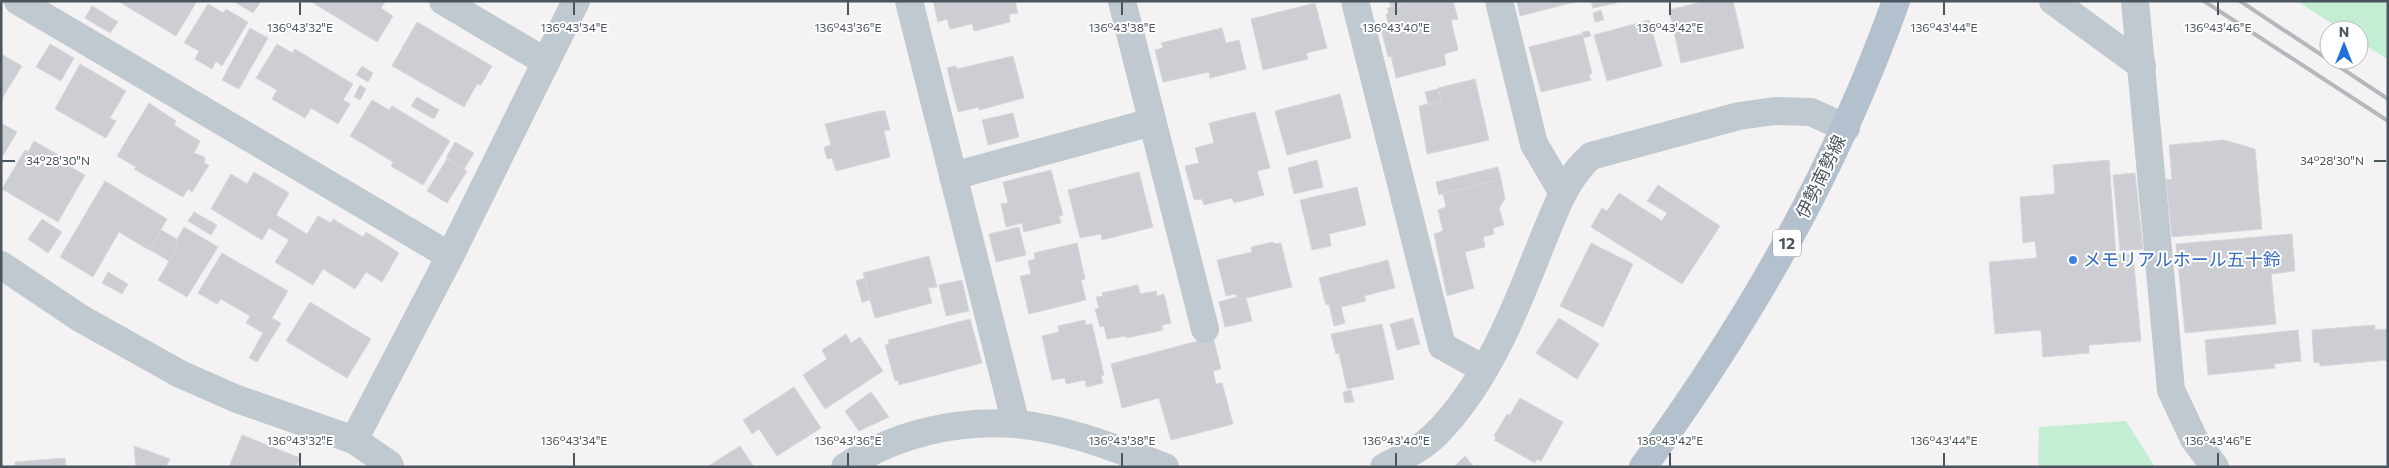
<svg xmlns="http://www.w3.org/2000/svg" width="2389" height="468" font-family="Commissioner,'Noto Sans JP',sans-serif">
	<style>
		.green { fill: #c4eed4 }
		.building { fill: #ccced4; stroke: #d6d8dc }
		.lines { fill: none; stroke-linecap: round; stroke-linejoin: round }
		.minor { stroke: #c0c9cf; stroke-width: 28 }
		.major { stroke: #b3c1ce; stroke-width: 28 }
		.rail { stroke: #b4b7bb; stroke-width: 4 }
		.ticks { fill: none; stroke: #4a555e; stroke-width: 2 }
		.shop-dot { fill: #3f7fe0; stroke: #fff; stroke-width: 2 }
		.labels { text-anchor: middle; stroke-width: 4; stroke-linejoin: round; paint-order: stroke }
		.shield { fill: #fff; stroke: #80888e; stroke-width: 1 }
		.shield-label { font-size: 16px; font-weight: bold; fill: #4a555e }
		.street-label { font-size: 18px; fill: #4a555e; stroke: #fff }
		.shop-label { font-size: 18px; fill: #366cbe; stroke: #fff; text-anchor: start }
		.ticks-label { font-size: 12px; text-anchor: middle; fill: #4a555e; stroke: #fff; stroke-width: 4; stroke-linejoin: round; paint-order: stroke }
	</style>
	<rect width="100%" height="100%" fill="#f4f2f2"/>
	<g class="green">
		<polygon points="2297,1 2388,1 2387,59 2359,41 2359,30 2342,30"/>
		<polygon points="2126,421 2155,467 2038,467 2039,427"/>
	</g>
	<g class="building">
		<polygon points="118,1 197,1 176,36"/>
		<polygon points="233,1 261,1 253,13"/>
		<polygon points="310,1 386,1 381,8 393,16 377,42"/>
		<polygon points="933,1 1015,1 1018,13 1009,14 1010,22 974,31 972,24 950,29 947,19 938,22"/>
		<polygon points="1389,1 1416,1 1391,7"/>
		<polygon points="1416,1 1453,1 1458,19 1451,20 1458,50 1444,54 1446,65 1396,78 1391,56 1388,57 1380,25 1388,23 1386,14 1389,13 1387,8"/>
		<polygon points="1517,1 1579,1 1520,16"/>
		<polygon points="1591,1 1617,1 1617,3 1593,8"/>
		<polygon points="1706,1 1733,1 1744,48 1681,63 1669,10"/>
		<polygon points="1315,3 1327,48 1306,53 1308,59 1263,70 1251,19"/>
		<polygon points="208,4 223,13 226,9 248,22 222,66 216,61 212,69 195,59 199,51 184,43"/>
		<polygon points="92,6 118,22 110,33 85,18"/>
		<polygon points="1601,10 1604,20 1595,22 1593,13"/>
		<polygon points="1649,20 1662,66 1607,81 1594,35"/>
		<polygon points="417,22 492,66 481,85 477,84 464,107 392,66"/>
		<polygon points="250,28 268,38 239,89 222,80"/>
		<polygon points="1222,28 1226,43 1239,40 1246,69 1210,78 1209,72 1163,82 1155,50 1163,48 1161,43"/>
		<polygon points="1589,31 1591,36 1583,38 1582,32"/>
		<polygon points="1582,34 1592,73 1589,75 1591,80 1541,92 1529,47"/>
		<polygon points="50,44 74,58 61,81 36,67"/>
		<polygon points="277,44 292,53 295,49 353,84 343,100 350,104 338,124 311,108 305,118 272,99 277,90 256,78"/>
		<polygon points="1,54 22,66 1,100"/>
		<polygon points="1013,56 1024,98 979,110 979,107 958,112 947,68 956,66 957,69"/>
		<polygon points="80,64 126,91 110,118 116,121 106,138 55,109"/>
		<polygon points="362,66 373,73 368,82 356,75"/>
		<polygon points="1475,79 1489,140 1427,154 1419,106 1441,101 1438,88"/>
		<polygon points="360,85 366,89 360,100 354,97"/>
		<polygon points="1438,89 1441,101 1428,104 1425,92"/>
		<polygon points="1340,94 1351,138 1287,155 1275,111"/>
		<polygon points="417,97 439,110 434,119 411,106"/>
		<polygon points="372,100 389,110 392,106 450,141 423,185 391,166 393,162 350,136"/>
		<polygon points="149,103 176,121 174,125 200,141 194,153 205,157 204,163 209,165 192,192 188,189 183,197 134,169 136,167 117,156"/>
		<polygon points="880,111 885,111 890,130 884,131 890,157 836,171 832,158 827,159 824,147 831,145 825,124"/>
		<polygon points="1255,112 1270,168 1257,171 1264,195 1234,203 1232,198 1204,205 1202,199 1194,200 1185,166 1199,163 1195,148 1214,143 1209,123"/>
		<polygon points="1013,113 1019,137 988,145 982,120"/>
		<polygon points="1,123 17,132 1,159"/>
		<polygon points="2224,140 2255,149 2262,229 2172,237 2166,180 2172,179 2169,145"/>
		<polygon points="34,141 67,160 65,164 85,175 58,222 2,189 25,150 28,152"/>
		<polygon points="455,142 474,153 464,169 446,158"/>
		<polygon points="447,159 467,171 447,203 427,191"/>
		<polygon points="1317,160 1323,187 1294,194 1288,168"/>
		<polygon points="2109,160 2116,255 2133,254 2141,341 2089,345 2089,353 2043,357 2041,330 1995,334 1989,262 2037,258 2035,241 2023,243 2020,197 2055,194 2053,165"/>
		<polygon points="1498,167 1501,179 1439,195 1436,182"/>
		<polygon points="1051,170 1063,215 1059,216 1061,223 1024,232 1022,223 1006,227 1001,204 1008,203 1003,182"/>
		<polygon points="254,172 289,193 276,215 307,234 318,216 331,223 333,219 363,237 366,232 399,253 382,282 366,272 355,289 323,269 313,285 275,262 289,240 269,228 262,240 211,209 231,174 247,184"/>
		<polygon points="1139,172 1153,227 1102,240 1101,234 1080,238 1068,190"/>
		<polygon points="2135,173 2143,249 2120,251 2113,175"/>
		<polygon points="1501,179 1505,199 1499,208 1504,225 1493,228 1494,234 1483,237 1485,247 1465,252 1474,288 1447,296 1434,234 1443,231 1438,210 1446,207 1443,194"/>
		<polygon points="105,181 167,219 149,250 119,232 93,277 60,257"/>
		<polygon points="1658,185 1720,226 1682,284 1591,227 1602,208 1607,211 1619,193 1662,221 1667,213 1647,201"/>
		<polygon points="1357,187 1366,225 1329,234 1331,246 1312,250 1300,200"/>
		<polygon points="194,212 217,225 211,235 188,221"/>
		<polygon points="42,219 62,232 48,253 28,239"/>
		<polygon points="184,227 218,247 187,297 158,280 178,246 175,243"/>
		<polygon points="1019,227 1026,255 996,262 989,234"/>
		<polygon points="161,230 177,239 175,243 178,246 169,261 149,249"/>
		<polygon points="2292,234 2295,271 2271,274 2276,324 2185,333 2176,244"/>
		<polygon points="1273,242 1274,244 1281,243 1292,287 1238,300 1236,294 1226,296 1217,260 1252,252 1251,247"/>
		<polygon points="1077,243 1085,279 1081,280 1086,300 1029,314 1020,276 1031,274 1028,261 1035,259 1034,253"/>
		<polygon points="1591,243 1633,264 1603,327 1560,306"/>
		<polygon points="222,253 288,291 272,318 281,323 257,362 249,358 263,333 246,323 250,316 221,299 217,304 198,293"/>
		<polygon points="929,256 937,287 928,288 932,303 875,318 863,273"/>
		<polygon points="1388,260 1395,288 1364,296 1366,301 1341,307 1345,323 1334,326 1329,304 1326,305 1319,278"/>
		<polygon points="108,272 128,284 122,294 102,283"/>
		<polygon points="865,278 870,300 862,302 856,281"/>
		<polygon points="962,280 969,311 946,316 939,285"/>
		<polygon points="1138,285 1140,294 1156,291 1157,296 1164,294 1171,323 1162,325 1163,330 1127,338 1126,336 1107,339 1104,326 1100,327 1095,309 1099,308 1096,297 1103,296 1102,293"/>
		<polygon points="1237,297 1238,300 1246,298 1252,321 1225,327 1219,302"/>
		<polygon points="310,302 371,339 347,378 286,341"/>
		<polygon points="1413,318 1420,344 1397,350 1390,324"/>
		<polygon points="1559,318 1599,344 1577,379 1536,353"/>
		<polygon points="970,319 982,363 899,385 898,380 895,381 885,345 889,344 888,340"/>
		<polygon points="1085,320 1086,325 1092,324 1104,375 1101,376 1103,383 1086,387 1085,380 1066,384 1065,378 1052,380 1042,336 1059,332 1058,326"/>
		<polygon points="1382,324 1394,379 1347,389 1339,353 1336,354 1331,334"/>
		<polygon points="2375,325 2375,330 2388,329 2388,360 2320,366 2319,362 2314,363 2312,330"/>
		<polygon points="2298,330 2301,361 2274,364 2275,368 2208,375 2205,340"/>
		<polygon points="846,334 851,343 860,337 883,371 825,409 803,375 827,359 822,350"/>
		<polygon points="1213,337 1221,369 1213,371 1216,384 1222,383 1233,424 1171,440 1159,398 1122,408 1111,364"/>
		<polygon points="794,387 821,428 777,456 759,429 752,434 743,420"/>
		<polygon points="1351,390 1354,402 1345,403 1343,392"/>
		<polygon points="871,392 889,417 859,431 845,411"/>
		<polygon points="1520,398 1563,422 1541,461 1537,459 1535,463 1494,440 1496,438 1494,436 1507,414 1510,415"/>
		<polygon points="242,435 300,458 296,467 229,467"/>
		<polygon points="134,446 170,459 166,467 136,467"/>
		<polygon points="740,446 754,467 707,467"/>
		<polygon points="1465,456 1474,467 1454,467"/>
		<polygon points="65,458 66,467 15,467 15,462"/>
	</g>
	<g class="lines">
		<g class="minor">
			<polyline points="18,1 450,256"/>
			<polyline points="443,1 546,62"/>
			<polyline points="909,1 1016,424"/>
			<polyline points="1122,1 1205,329"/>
			<polyline points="1355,1 1442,346 1484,369"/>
			<polyline points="1499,1 1534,144 1563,193"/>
			<polyline points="2053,1 2142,66"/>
			<polyline points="2135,1 2171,390 2194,439 2215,467"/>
			<polyline points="953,176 1152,122"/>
			<polyline points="1,265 80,318 180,374 237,399 354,440 389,464 390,467"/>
			<polyline points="354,440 450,256 576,1"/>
			<path d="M 845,467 C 895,434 955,420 1015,424 C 1066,428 1117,449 1165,467"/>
			<path d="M 1384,467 C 1401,458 1421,449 1435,435 C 1485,386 1515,311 1540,247 C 1554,214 1564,180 1591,156 L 1739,116 L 1775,111 L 1811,112 L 1846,128"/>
		</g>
		<path class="major" d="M 1643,467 C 1749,321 1835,172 1896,1"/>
		<g class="rail">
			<polyline points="2204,1 2388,121"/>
			<polyline points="2240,1 2388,99"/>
		</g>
	</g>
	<path class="ticks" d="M 300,2 L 300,15M 574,2 L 574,15M 848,2 L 848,15M 1122,2 L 1122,15M 1396,2 L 1396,15M 1670,2 L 1670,15M 1944,2 L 1944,15M 2218,2 L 2218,15M 2,161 L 15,161M 2374,161 L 2386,161M 300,453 L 300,466M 574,453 L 574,466M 848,453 L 848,466M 1122,453 L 1122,466M 1396,453 L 1396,466M 1670,453 L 1670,466M 1944,453 L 1944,466M 2218,453 L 2218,466"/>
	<circle class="shop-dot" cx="2073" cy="260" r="5"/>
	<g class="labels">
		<rect class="shield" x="1773" y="229.5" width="28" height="27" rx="4"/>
		<g class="shield-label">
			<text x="1787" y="249">12</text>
		</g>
		<g class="street-label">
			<text transform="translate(1821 177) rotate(-64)" y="6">伊勢南勢線</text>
		</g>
		<g class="shop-label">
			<text x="2083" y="266">メモリアルホール五十鈴</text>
		</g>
	</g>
	<g class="ticks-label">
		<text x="300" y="32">136°43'32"E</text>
		<text x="574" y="32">136°43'34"E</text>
		<text x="848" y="32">136°43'36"E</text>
		<text x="1122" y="32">136°43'38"E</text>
		<text x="1396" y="32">136°43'40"E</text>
		<text x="1670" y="32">136°43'42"E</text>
		<text x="1944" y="32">136°43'44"E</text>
		<text x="2218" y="32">136°43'46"E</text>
		<text x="58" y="165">34°28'30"N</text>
		<text x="2332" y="165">34°28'30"N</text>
		<text x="300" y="445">136°43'32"E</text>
		<text x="574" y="445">136°43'34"E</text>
		<text x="848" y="445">136°43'36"E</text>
		<text x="1122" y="445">136°43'38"E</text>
		<text x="1396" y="445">136°43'40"E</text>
		<text x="1670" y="445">136°43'42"E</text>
		<text x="1944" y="445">136°43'44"E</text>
		<text x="2218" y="445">136°43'46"E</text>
	</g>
	<rect width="2389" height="468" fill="none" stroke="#4a555e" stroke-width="5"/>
	<g transform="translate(2344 45)"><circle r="24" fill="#ffffff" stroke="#b7bbbf"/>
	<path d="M0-4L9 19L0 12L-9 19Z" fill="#2472dc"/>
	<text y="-8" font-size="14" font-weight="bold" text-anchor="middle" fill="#4a555e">N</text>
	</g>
</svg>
